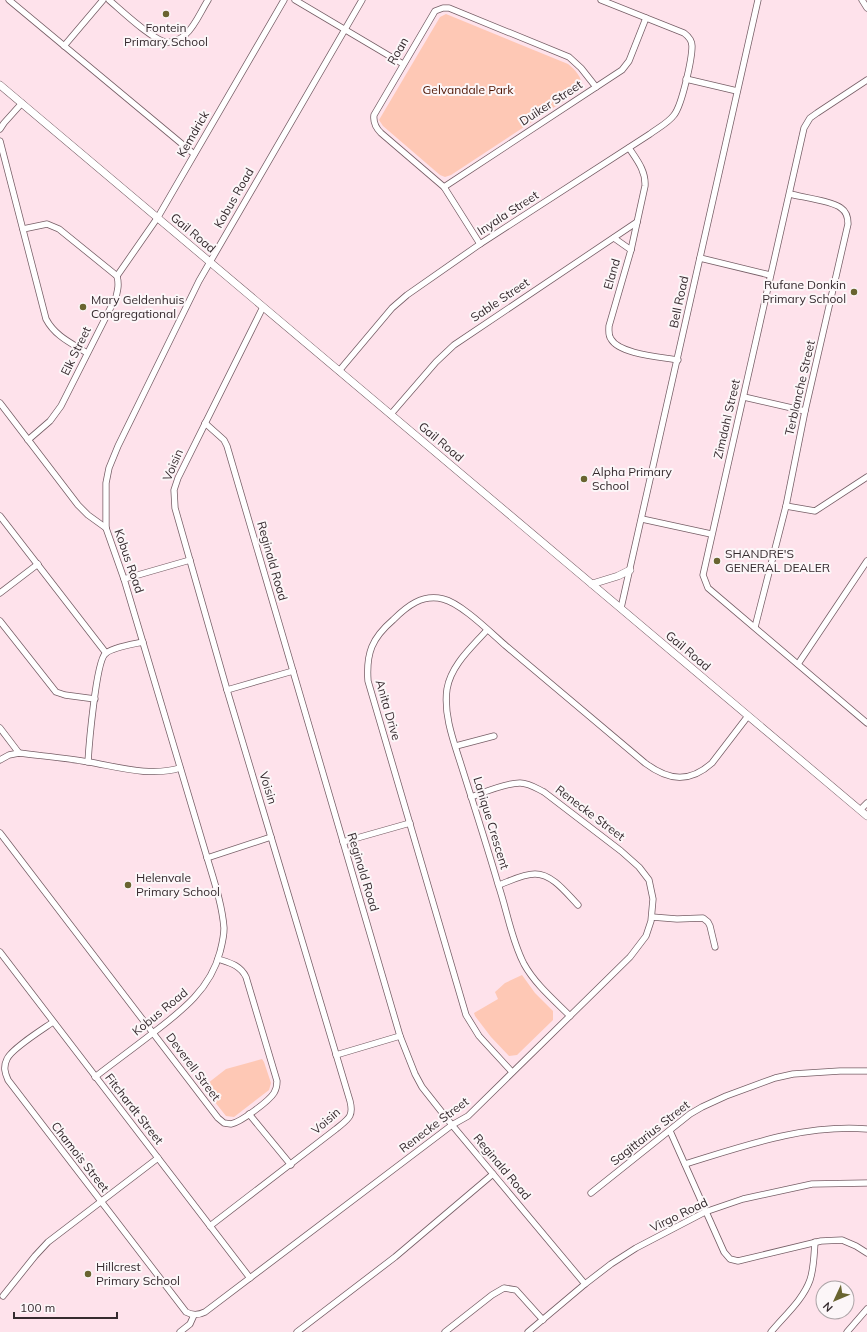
<svg xmlns="http://www.w3.org/2000/svg" width="867" height="1332" font-family="Mulish,sans-serif">
	<style>
		.green { fill: #fec8b5 }
		.lines { fill: none; stroke-linecap: round; stroke-linejoin: round }
		.minor-casing { stroke: #765e66; stroke-width: 7 }
		.tertiary-casing { stroke: #765e66; stroke-width: 8 }
		.minor { stroke: #fff; stroke-width: 5.5 }
		.tertiary { stroke: #fff; stroke-width: 7 }
		.poi-dot { fill: #696430; stroke: #fcf6f8; stroke-width: 1.5 }
		.labels { text-anchor: middle; stroke-width: 4; stroke-linejoin: round; paint-order: stroke }
		.poi-label { font-size: 12px; fill: #352a2e; stroke: #fcf6f8; text-anchor: start }
		.street-label { font-size: 12px; fill: #352a2e; stroke: #fcf6f8 }
		.park-label { font-size: 12px; fill: #4e1400; stroke: #fcf6f8 }
	</style>
	<rect width="100%" height="100%" fill="#fee2eb"/>
	<g class="green">
		<path d="M 446,14 L 568,64 C 575,69 584,80 582,89 L 451,175 L 445,177 L 440,175 L 383,126 L 379,120 L 440,17 Z"/>
		<polygon points="522,975 535,993 553,1011 553,1020 517,1055 509,1056 491,1037 475,1016 474,1013 498,999 495,992 505,983"/>
		<polygon points="262,1059 264,1062 271,1083 269,1090 234,1117 226,1116 203,1087 226,1069"/>
	</g>
	<g class="lines">
		<defs>
			<g id="minor">
				<polyline points="9,0 194,154"/>
				<path d="M 109,0 C 121,10 152,40 166,42 C 173,43 181,39 186,34 C 195,26 201,11 208,0"/>
				<polyline points="295,0 403,64"/>
				<polyline points="862,0 867,8"/>
				<polyline points="64,46 103,0"/>
				<polyline points="686,79 737,91"/>
				<polyline points="867,80 817,113 810,118 804,128 703,575 708,588 867,723"/>
				<polyline points="0,129 4,123 22,103"/>
				<path d="M 0,141 L 46,319 C 55,336 71,343 87,353"/>
				<path d="M 629,148 C 637,160 646,171 645,186 L 631,250 L 609,326 C 609,330 608,335 611,339 C 619,354 661,357 678,360"/>
				<polyline points="444,187 622,70 629,61 646,18"/>
				<path d="M 23,229 L 47,224 L 59,229 L 117,276 C 119,284 118,289 116,297 L 61,406 L 50,421 L 28,440"/>
				<polyline points="614,238 631,250"/>
				<path d="M 480,244 L 444,187 L 381,133 C 375,127 373,122 374,115 L 435,11 L 443,8 L 449,8 L 569,57 L 581,68 L 596,87"/>
				<polyline points="700,258 770,275"/>
				<polyline points="117,276 158,217 284,0"/>
				<path d="M 339,371 L 392,308 L 407,295 L 480,244 L 650,134 C 658,128 668,123 674,115 C 682,105 692,59 692,46 C 692,40 688,36 684,33 L 601,0"/>
				<polyline points="744,397 805,411"/>
				<polyline points="0,403 78,505 88,515 106,528"/>
				<polyline points="391,414 436,362 454,345 637,222"/>
				<polyline points="205,423 224,440 227,446 400,1036 415,1074 422,1087 452,1125 585,1284"/>
				<polyline points="786,506 815,511 867,477"/>
				<polyline points="0,516 106,653"/>
				<polyline points="642,519 711,534"/>
				<polyline points="124,579 190,560"/>
				<polyline points="0,593 38,564"/>
				<path d="M 621,608 C 668,406 712,203 758,0"/>
				<polyline points="0,621 56,692 65,695 95,699"/>
				<path d="M 755,627 L 786,506 L 805,411 L 848,224 C 848,218 847,212 841,208 C 833,201 801,197 790,194"/>
				<path d="M 487,630 C 472,647 451,665 447,689 C 443,716 455,745 463,771 C 475,809 487,846 498,884 C 507,910 511,939 524,964 C 535,984 554,1000 570,1016"/>
				<polyline points="798,664 867,561"/>
				<polyline points="227,690 293,671"/>
				<polyline points="0,728 19,753"/>
				<polyline points="456,746 494,736"/>
				<path d="M 0,760 L 9,755 L 19,753 C 42,756 66,758 89,762 C 118,767 151,777 180,768"/>
				<path d="M 88,762 C 89,745 96,663 105,654 C 112,647 134,644 143,642"/>
				<polyline points="860,810 867,803"/>
				<path d="M 0,833 L 218,1118 L 224,1123 L 231,1124 C 241,1122 269,1101 274,1093 C 277,1088 277,1085 277,1081 L 246,977 C 240,965 230,963 218,959"/>
				<polyline points="343,842 410,823"/>
				<polyline points="207,858 271,837"/>
				<path d="M 499,885 C 510,881 523,874 535,874 C 553,874 567,894 578,905"/>
				<polyline points="652,917 677,919 703,918 708,922 710,926 715,947"/>
				<polyline points="0,952 250,1278"/>
				<path d="M 53,1022 C 43,1029 11,1049 7,1059 C 3,1067 5,1073 8,1080 L 186,1312 C 193,1316 199,1315 205,1312 L 452,1125 L 468,1116 L 630,957 L 646,936 L 651,921 L 653,899 L 649,880 L 639,867 L 621,851 L 544,792 C 536,788 529,783 520,783 C 505,783 485,792 471,797"/>
				<polyline points="336,1055 400,1036"/>
				<path d="M 512,1072 L 479,1036 L 466,1015 L 368,681 C 366,653 372,638 393,620 C 407,606 422,594 443,599 C 461,603 491,633 506,646 C 553,685 599,724 645,763 C 669,781 690,783 712,763 L 748,716"/>
				<path d="M 95,1077 C 113,1063 131,1050 149,1036 C 179,1013 210,991 220,952 C 222,944 224,937 224,928 C 222,903 213,878 206,854 L 124,579 L 106,528 L 106,483 L 109,468 L 118,446 L 199,281 L 362,0"/>
				<polyline points="249,1114 291,1165"/>
				<polyline points="670,1131 724,1252 730,1259 738,1261 821,1241 842,1240 856,1246 867,1253"/>
				<path d="M 685,1164 C 744,1146 804,1124 867,1129"/>
				<polyline points="591,1193 690,1114 702,1107 726,1096 775,1078 793,1074 840,1071 867,1071"/>
				<path d="M 210,1226 L 336,1129 C 348,1119 354,1117 350,1101 L 227,690 L 175,508 L 174,490 L 178,478 L 263,307"/>
				<polyline points="3,1296 35,1256 48,1242 158,1158"/>
				<polyline points="180,1332 190,1324 194,1315"/>
				<polyline points="297,1332 395,1257 493,1174"/>
				<polyline points="445,1332 492,1295 504,1288 516,1290 543,1320"/>
				<polyline points="528,1332 585,1284 611,1264 636,1248 705,1212 743,1199 812,1184 867,1183"/>
				<path d="M 771,1332 C 784,1316 803,1300 810,1280 C 814,1268 814,1254 815,1242"/>
				<polyline points="847,1332 867,1309"/>
			</g>
			<g id="tertiary">
				<polyline points="0,85 867,816"/>
				<polyline points="592,584 618,576 630,570"/>
			</g>
		</defs>
		<use href="#minor" class="minor-casing"/>
		<use href="#tertiary" class="tertiary-casing"/>
		<use href="#minor" class="minor"/>
		<use href="#tertiary" class="tertiary"/>
	</g>
	<g class="poi-dot">
		<circle cx="166" cy="14" r="4"/>
		<circle cx="854" cy="292" r="4"/>
		<circle cx="83" cy="307" r="4"/>
		<circle cx="584" cy="479" r="4"/>
		<circle cx="717" cy="561" r="4"/>
		<circle cx="128" cy="885" r="4"/>
		<circle cx="88" cy="1274" r="4"/>
	</g>
	<g class="labels">
		<g class="poi-label">
			<text x="166" y="32" text-anchor="middle">Fontein<tspan x="166" dy="14">Primary School</tspan></text>
			<text x="846" y="289" text-anchor="end">Rufane Donkin<tspan x="846" dy="14">Primary School</tspan></text>
			<text x="91" y="304">Mary Geldenhuis<tspan x="91" dy="14">Congregational</tspan></text>
			<text x="592" y="476">Alpha Primary<tspan x="592" dy="14">School</tspan></text>
			<text x="725" y="558">SHANDRE'S<tspan x="725" dy="14">GENERAL DEALER</tspan></text>
			<text x="136" y="882">Helenvale<tspan x="136" dy="14">Primary School</tspan></text>
			<text x="96" y="1271">Hillcrest<tspan x="96" dy="14">Primary School</tspan></text>
		</g>
		<g class="street-label">
			<text transform="translate(398 51) rotate(-60)" y="4">Roan</text>
			<text transform="translate(551 103) rotate(-33)" y="4">Duiker Street</text>
			<text transform="translate(193 134) rotate(-60)" y="4">Kemdrick</text>
			<text transform="translate(234 198) rotate(-60)" y="4">Kobus Road</text>
			<text transform="translate(508 213) rotate(-33)" y="4">Inyala Street</text>
			<text transform="translate(193 233) rotate(40)" y="4">Gail Road</text>
			<text transform="translate(612 274) rotate(-74)" y="4">Eland</text>
			<text transform="translate(500 300) rotate(-34)" y="4">Sable Street</text>
			<text transform="translate(679 302) rotate(-78)" y="4">Bell Road</text>
			<text transform="translate(76 351) rotate(-64)" y="4">Elk Street</text>
			<text transform="translate(800 388) rotate(-77)" y="4">Terblanche Street</text>
			<text transform="translate(727 419) rotate(-77)" y="4">Zimdahl Street</text>
			<text transform="translate(441 442) rotate(40)" y="4">Gail Road</text>
			<text transform="translate(173 465) rotate(-67)" y="4">Voisin</text>
			<text transform="translate(129 561) rotate(71)" y="4">Kobus Road</text>
			<text transform="translate(272 561) rotate(74)" y="4">Reginald Road</text>
			<text transform="translate(688 651) rotate(40)" y="4">Gail Road</text>
			<text transform="translate(388 710) rotate(74)" y="4">Anita Drive</text>
			<text transform="translate(268 788) rotate(73)" y="4">Voisin</text>
			<text transform="translate(590 813) rotate(37)" y="4">Renecke Street</text>
			<text transform="translate(491 823) rotate(73)" y="4">Lanique Crescent</text>
			<text transform="translate(363 872) rotate(73)" y="4">Reginald Road</text>
			<text transform="translate(160 1012) rotate(-39)" y="4">Kobus Road</text>
			<text transform="translate(193 1067) rotate(53)" y="4">Deverell Street</text>
			<text transform="translate(134 1109) rotate(52)" y="4">Fitchardt Street</text>
			<text transform="translate(326 1121) rotate(-41)" y="4">Voisin</text>
			<text transform="translate(434 1125) rotate(-37)" y="4">Renecke Street</text>
			<text transform="translate(650 1133) rotate(-38)" y="4">Sagittarius Street</text>
			<text transform="translate(80 1157) rotate(52)" y="4">Chamois Street</text>
			<text transform="translate(502 1167) rotate(50)" y="4">Reginald Road</text>
			<text transform="translate(679 1215) rotate(-26)" y="4">Virgo Road</text>
		</g>
		<g class="park-label">
			<text x="468" y="94">Gelvandale Park</text>
		</g>
	</g>
	<g transform="translate(835 1300) rotate(226)"><circle r="19" fill="#fcf6f8" stroke="#aca4a7"/>
	<path d="M0-3L7 15L0 10L-7 15Z" fill="#696430"/>
	<text y="-6" font-size="11" font-weight="bold" text-anchor="middle" fill="#352a2e">N</text>
	</g>
	<path d="M14 1312v6h103v-6" fill="none" stroke="#352a2e" stroke-width="2"/>
	<text x="20" y="1312" font-size="12" fill="#352a2e" stroke="#fcf6f8" stroke-width="3" paint-order="stroke">100 m</text>
</svg>
